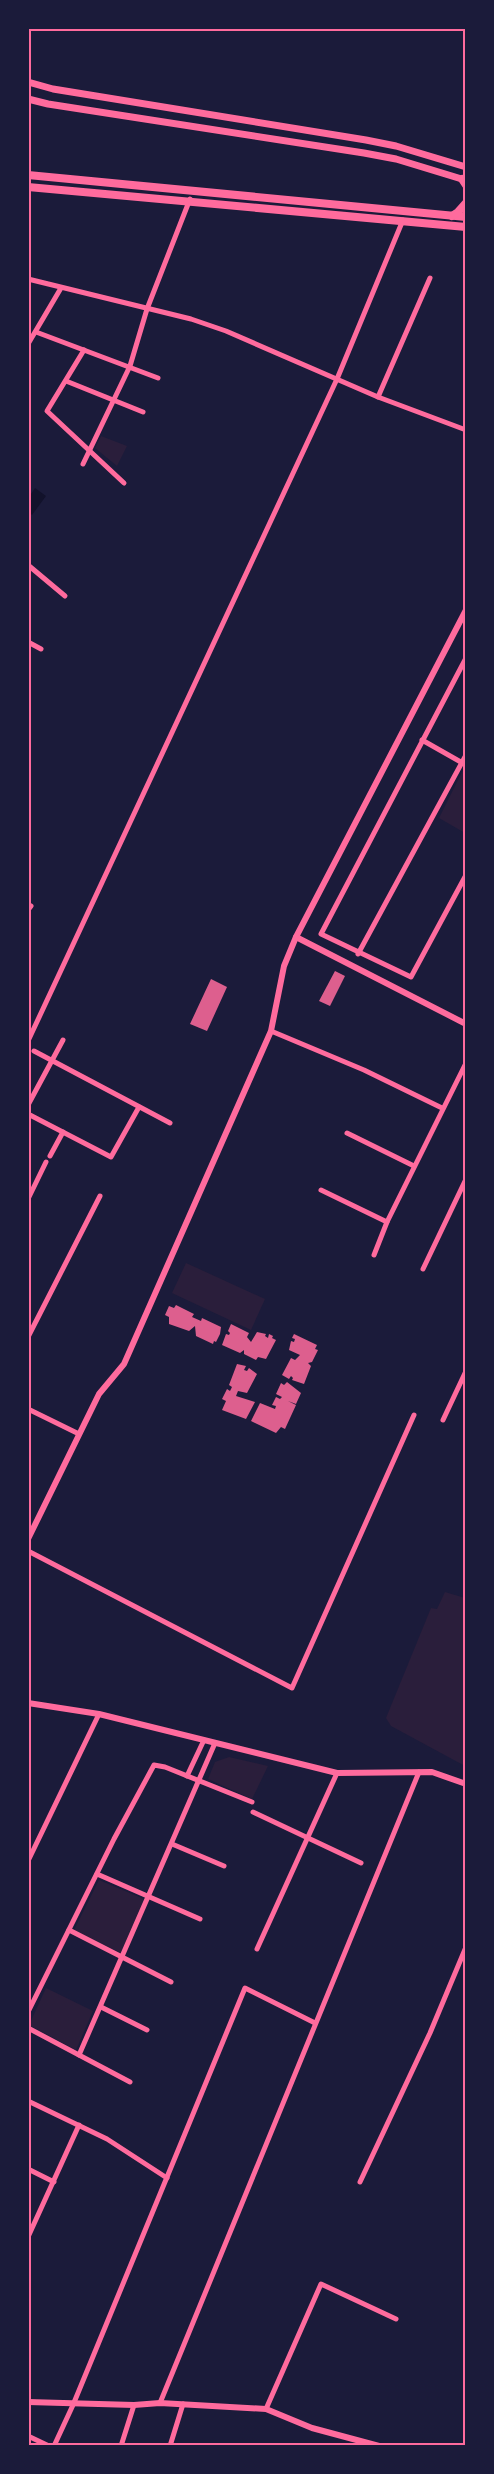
<svg xmlns="http://www.w3.org/2000/svg" width="494" height="2474" font-family="'PT Sans',sans-serif">
	<style>
		.green { fill: #2a1e3b }
		.water { fill: #12122b }
		.building { fill: #dd5f8e }
		.lines { fill: none; stroke-linecap: round; stroke-linejoin: round }
		.minor { stroke: #ff6b9d; stroke-width: 5 }
		.tertiary { stroke: #ff6b9d; stroke-width: 6 }
		.secondary { stroke: #ff6b9d; stroke-width: 7 }
		.trunk { stroke: #ff6b9d; stroke-width: 8 }
		.neatline { fill: none; stroke: #ff6b9d; stroke-width: 2 }
	</style>
	<rect width="100%" height="100%" fill="#1b1b3a"/>
	<g class="green">
		<polygon points="101,436 127,446 117,466 95,448"/>
		<polygon points="463,770 466,771 465,833 439,818"/>
		<polygon points="186,1263 265,1299 251,1330 172,1293"/>
		<polygon points="445,1592 465,1598 465,1766 391,1726 386,1718 431,1608 437,1609"/>
		<polygon points="229,1757 268,1766 252,1799 208,1779 215,1762"/>
		<polygon points="99,1880 144,1899 121,1953 74,1930"/>
		<polygon points="46,1988 93,2011 76,2050 29,2025"/>
	</g>
	<polygon class="water" points="35,488 46,496 32,515 29,512 29,497"/>
	<g class="building">
		<polygon points="335,971 345,976 330,1006 319,1001"/>
		<polygon points="211,979 227,987 207,1031 190,1024"/>
		<polygon points="176,1305 194,1314 192,1317 201,1321 202,1318 221,1327 220,1334 216,1342 214,1341 213,1344 196,1336 195,1326 189,1331 169,1324 169,1317 165,1315 169,1306 174,1308"/>
		<polygon points="231,1324 249,1333 247,1337 251,1342 257,1332 266,1334 265,1336 268,1338 269,1334 273,1336 272,1338 276,1340 266,1359 258,1357 256,1360 244,1354 244,1350 240,1353 222,1345 226,1334 229,1335 230,1333 228,1331"/>
		<polygon points="294,1334 317,1345 315,1349 318,1350 312,1362 308,1363 311,1366 304,1384 292,1380 293,1378 291,1376 289,1379 282,1375 291,1358 295,1360 300,1355 289,1350 291,1341 294,1342 295,1339 292,1338"/>
		<polygon points="237,1364 246,1366 244,1370 247,1371 249,1368 257,1374 247,1393 238,1391 236,1396 255,1402 246,1419 222,1410 226,1401 222,1399 227,1389 230,1391 232,1387 229,1385"/>
		<polygon points="287,1382 301,1393 296,1404 288,1401 296,1405 285,1429 281,1427 276,1433 251,1421 260,1403 275,1409 276,1406 272,1405 276,1397 280,1399 282,1397 276,1394 281,1383 284,1385"/>
	</g>
	<g class="lines">
		<g class="minor">
			<polyline points="28,279 191,319 226,331 378,397 466,430"/>
			<polyline points="36,332 158,378"/>
			<polyline points="28,344 61,288"/>
			<polyline points="84,350 47,411 124,483"/>
			<polyline points="66,381 143,412"/>
			<polyline points="378,397 430,278"/>
			<polyline points="83,464 130,366 147,309 190,199"/>
			<polyline points="28,565 65,596"/>
			<polyline points="28,642 41,649"/>
			<polyline points="466,658 321,934 411,977 466,875"/>
			<polyline points="422,740 466,765"/>
			<polyline points="28,910 31,906"/>
			<polyline points="358,954 466,755"/>
			<polyline points="271,1031 364,1070 442,1108"/>
			<polyline points="28,1041 337,379 403,220"/>
			<polyline points="34,1051 170,1123"/>
			<polyline points="28,1105 63,1040"/>
			<polyline points="28,1114 111,1157 139,1107"/>
			<polyline points="347,1133 414,1166"/>
			<polyline points="50,1156 63,1132"/>
			<polyline points="321,1190 387,1222"/>
			<polyline points="28,1199 46,1162"/>
			<polyline points="374,1255 387,1222 466,1063"/>
			<polyline points="423,1269 466,1179"/>
			<polyline points="28,1337 100,1196"/>
			<polyline points="28,1409 79,1434"/>
			<polyline points="443,1420 466,1371"/>
			<polyline points="28,1551 292,1688 414,1415"/>
			<polyline points="187,1776 204,1740"/>
			<polyline points="253,1812 361,1863"/>
			<polyline points="172,1844 224,1866"/>
			<polyline points="28,1861 99,1714"/>
			<polyline points="97,1874 200,1919"/>
			<polyline points="69,1930 171,1982"/>
			<polyline points="257,1949 337,1773"/>
			<polyline points="101,2007 147,2030"/>
			<polyline points="28,2012 114,1839 154,1765 165,1767 252,1802"/>
			<polyline points="28,2028 130,2082"/>
			<polyline points="79,2055 215,1743"/>
			<polyline points="28,2101 107,2139 167,2178"/>
			<polyline points="28,2169 54,2182"/>
			<polyline points="360,2182 430,2033 466,1947"/>
			<polyline points="28,2237 79,2125"/>
			<polyline points="160,2403 419,1772"/>
			<polyline points="266,2409 321,2284 396,2319"/>
			<polyline points="28,2436 49,2446"/>
			<polyline points="54,2446 73,2405 245,1988 315,2023"/>
			<polyline points="121,2446 134,2405"/>
			<polyline points="170,2446 183,2404"/>
		</g>
		<g class="tertiary">
			<polyline points="296,937 466,1024"/>
			<polyline points="28,1539 99,1394 124,1364 271,1031 284,966 296,937 466,610"/>
			<polyline points="28,1703 99,1714 337,1773 432,1772 466,1784"/>
			<polyline points="28,2402 134,2405 160,2403 266,2409 312,2428 379,2446"/>
		</g>
		<g class="secondary">
			<polyline points="28,82 53,89 366,140 396,146 466,167"/>
			<polyline points="28,99 48,104 364,153 396,159 465,180"/>
		</g>
		<g class="trunk">
			<polyline points="28,175 466,217"/>
			<polyline points="462,179 466,185"/>
			<polyline points="28,187 466,227"/>
			<polyline points="452,216 458,212 466,203"/>
		</g>
	</g>
	<rect width="494" height="2474" fill="none" stroke="#1b1b3a" stroke-width="60"/>
	<rect x="30" y="30" width="434" height="2414" class="neatline"/>
</svg>
